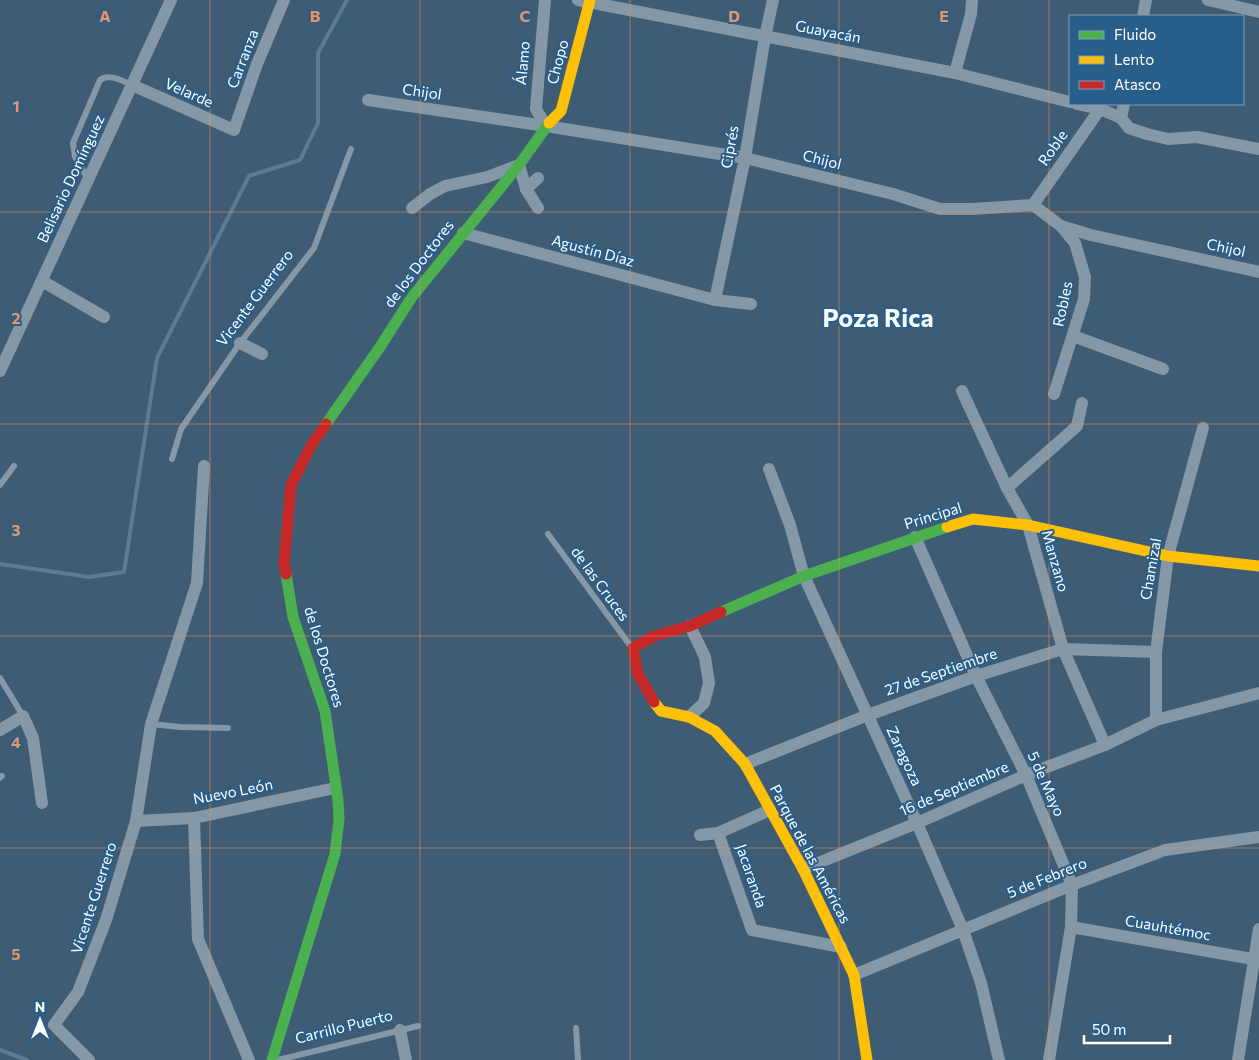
<svg xmlns="http://www.w3.org/2000/svg" width="1259" height="1060" font-family="Commissioner,sans-serif">
	<style>
		.lines { fill: none; stroke-linecap: round; stroke-linejoin: round }
		.stream { stroke: #597d99; stroke-width: 4 }
		.lane { stroke: #8598a8; stroke-width: 6 }
		.street { stroke: #8598a8; stroke-width: 12 }
		.fast { stroke: #4caf50; stroke-width: 11 }
		.slow { stroke: #ffc107; stroke-width: 11 }
		.jam { stroke: #c62828; stroke-width: 11 }
		.grid { fill: none; stroke: #f09361; stroke-width: 1; stroke-opacity: 0.55 }
		.labels { text-anchor: middle; stroke-width: 4; stroke-linejoin: round; paint-order: stroke }
		.street-label { font-size: 15px; fill: #fff; stroke: #285e8a }
		.town-label { font-size: 25px; font-weight: bold; fill: #fff; stroke: #285e8a }
		.grid-label { font-size: 16px; text-anchor: middle; font-weight: bold; fill: #f09361; stroke: #285e8a; stroke-width: 4; stroke-linejoin: round; paint-order: stroke }
	</style>
	<rect width="100%" height="100%" fill="#3e5c74"/>
	<g class="lines">
		<g class="stream">
			<polyline points="0,564 89,577 124,572 157,358 249,176 300,160 318,123 318,53 347,0"/>
			<polyline points="0,1050 27,1060"/>
		</g>
		<g class="lane">
			<path d="M 88,179 L 75,157 L 73,143 L 100,80 C 110,73 122,81 132,85"/>
			<polyline points="172,459 181,429 240,343 314,248 351,149"/>
			<polyline points="0,485 14,466"/>
			<polyline points="548,534 632,648"/>
			<polyline points="0,678 23,716"/>
			<polyline points="151,724 180,727 228,728"/>
			<polyline points="0,778 2,776"/>
			<polyline points="576,1028 578,1060"/>
			<polyline points="278,1060 418,1026"/>
		</g>
		<g class="street">
			<polyline points="545,0 536,109 546,126"/>
			<polyline points="578,0 955,73 1070,102"/>
			<polyline points="1208,0 1259,12"/>
			<polyline points="1143,16 1146,0"/>
			<polyline points="955,73 971,14 972,0"/>
			<polyline points="132,85 234,130 257,64 284,0"/>
			<polyline points="368,100 546,126 745,158 893,194 940,209 972,209 1033,205 1061,226 1091,235 1259,272"/>
			<polyline points="1077,104 1100,109 1121,118 1129,128 1147,134 1168,139 1197,137 1259,149"/>
			<polyline points="1121,118 1124,104"/>
			<polyline points="526,189 538,178"/>
			<polyline points="1033,205 1100,109"/>
			<polyline points="412,208 430,194 445,186 487,177 519,165 526,189 538,208"/>
			<polyline points="463,233 715,300 751,304"/>
			<polyline points="42,281 104,317"/>
			<polyline points="715,300 745,158 765,37 773,0"/>
			<polyline points="1073,336 1163,369"/>
			<polyline points="240,343 262,354"/>
			<polyline points="0,371 171,0"/>
			<polyline points="962,391 1007,488 1028,525 1063,649 1105,745"/>
			<polyline points="1054,394 1084,299 1085,277 1075,243 1061,226"/>
			<polyline points="769,469 790,525 804,576 917,823 963,930 981,983 999,1060"/>
			<polyline points="1007,488 1077,426 1082,403"/>
			<polyline points="915,537 976,676 1026,775 1072,885 1071,927 1049,1060"/>
			<polyline points="689,717 704,703 709,683 705,657 690,626"/>
			<polyline points="1156,720 1156,652 1168,556 1203,428"/>
			<polyline points="0,730 23,716 33,738 42,803"/>
			<polyline points="745,764 868,715 976,676 1063,649 1156,652"/>
			<polyline points="194,818 198,939 249,1060"/>
			<polyline points="136,821 194,818 335,788"/>
			<polyline points="718,833 752,930 841,947"/>
			<polyline points="700,835 718,833 770,810"/>
			<polyline points="803,869 917,823 1026,775 1105,745 1156,720 1259,693"/>
			<polyline points="1071,927 1259,960"/>
			<polyline points="854,975 1072,885 1165,850 1259,837"/>
			<polyline points="400,1030 406,1060"/>
			<polyline points="89,1060 54,1025 78,992 106,920 136,821 151,724 197,583 204,466"/>
			<polyline points="1238,1060 1259,929"/>
		</g>
		<g class="fast">
			<polyline points="326,424 380,347 412,297 519,165 549,123"/>
			<polyline points="721,612 804,576 947,527"/>
			<polyline points="272,1060 335,854 339,819 338,800 325,711 293,617 286,574"/>
		</g>
		<g class="slow">
			<polyline points="549,123 561,111 590,0"/>
			<polyline points="947,527 973,519 1028,525 1168,556 1259,566"/>
			<polyline points="654,702 661,711 689,717 715,731 745,764 803,869 854,975 867,1060"/>
		</g>
		<g class="jam">
			<polyline points="286,574 284,563 291,485 311,446 326,424"/>
			<polyline points="654,702 638,674 633,648 654,636 690,626 721,612"/>
		</g>
	</g>
	<path class="grid" d="M 210,0 L 210,1060M 420,0 L 420,1060M 630,0 L 630,1060M 839,0 L 839,1060M 1049,0 L 1049,1060M 0,212 L 1259,212M 0,424 L 1259,424M 0,636 L 1259,636M 0,848 L 1259,848"/>
	<g class="labels">
		<g class="street-label">
			<text transform="translate(828 32) rotate(11)" y="5">Guayacán</text>
			<text transform="translate(243 59) rotate(-69)" y="5">Carranza</text>
			<text transform="translate(558 62) rotate(-75)" y="5">Chopo</text>
			<text transform="translate(523 63) rotate(-85)" y="5">Álamo</text>
			<text transform="translate(422 92) rotate(8)" y="5">Chijol</text>
			<text transform="translate(189 93) rotate(24)" y="5">Velarde</text>
			<text transform="translate(730 147) rotate(-80)" y="5">Ciprés</text>
			<text transform="translate(1053 148) rotate(-55)" y="5">Roble</text>
			<text transform="translate(822 160) rotate(14)" y="5">Chijol</text>
			<text transform="translate(71 179) rotate(-65)" y="5">Belisario Domínguez</text>
			<text transform="translate(1226 248) rotate(12)" y="5">Chijol</text>
			<text transform="translate(593 251) rotate(15)" y="5">Agustín Díaz</text>
			<text transform="translate(419 264) rotate(-53)" y="5">de los Doctores</text>
			<text transform="translate(255 298) rotate(-53)" y="5">Vicente Guerrero</text>
			<text transform="translate(1063 304) rotate(-78)" y="5">Robles</text>
			<text transform="translate(933 516) rotate(-17)" y="5">Principal</text>
			<text transform="translate(1055 561) rotate(74)" y="5">Manzano</text>
			<text transform="translate(1151 569) rotate(-80)" y="5">Chamizal</text>
			<text transform="translate(600 584) rotate(54)" y="5">de las Cruces</text>
			<text transform="translate(324 657) rotate(73)" y="5">de los Doctores</text>
			<text transform="translate(941 672) rotate(-19)" y="5">27 de Septiembre</text>
			<text transform="translate(904 756) rotate(65)" y="5">Zaragoza</text>
			<text transform="translate(1046 784) rotate(66)" y="5">5 de Mayo</text>
			<text transform="translate(954 789) rotate(-23)" y="5">16 de Septiembre</text>
			<text transform="translate(233 792) rotate(-11)" y="5">Nuevo León</text>
			<text transform="translate(810 854) rotate(62)" y="5">Parque de las Américas</text>
			<text transform="translate(751 876) rotate(71)" y="5">Jacaranda</text>
			<text transform="translate(1047 878) rotate(-22)" y="5">5 de Febrero</text>
			<text transform="translate(94 898) rotate(-72)" y="5">Vicente Guerrero</text>
			<text transform="translate(1168 928) rotate(10)" y="5">Cuauhtémoc</text>
			<text transform="translate(344 1027) rotate(-14)" y="5">Carrillo Puerto</text>
		</g>
		<g class="town-label">
			<text x="878" y="327">Poza Rica</text>
		</g>
	</g>
	<g class="grid-label">
		<text x="105" y="22">A</text>
		<text x="315" y="22">B</text>
		<text x="525" y="22">C</text>
		<text x="734" y="22">D</text>
		<text x="944" y="22">E</text>
		<text x="16" y="112">1</text>
		<text x="16" y="324">2</text>
		<text x="16" y="536">3</text>
		<text x="16" y="748">4</text>
		<text x="16" y="960">5</text>
	</g>
	<rect x="1069" y="15" width="175" height="90" fill="#285e8a" stroke="#7e9eb9"/>
	<rect x="1079" y="31" width="25" height="8" fill="#4caf50" stroke="#7e9eb9"/>
	<text x="1114" y="40" font-size="15" fill="#ffffff">Fluido</text>
	<rect x="1079" y="56" width="25" height="8" fill="#ffc107" stroke="#7e9eb9"/>
	<text x="1114" y="65" font-size="15" fill="#ffffff">Lento</text>
	<rect x="1079" y="81" width="25" height="8" fill="#c62828" stroke="#7e9eb9"/>
	<text x="1114" y="90" font-size="15" fill="#ffffff">Atasco</text>
	<g transform="translate(40 1020)" stroke="#285e8a" stroke-width="4" paint-order="stroke">
	<path d="M0-4L9 19L0 12L-9 19Z" fill="#ffffff"/>
	<text y="-8" font-size="14" font-weight="bold" text-anchor="middle" fill="#ffffff">N</text>
	</g>
	<path d="M1084 1035v8h86v-8" fill="none" stroke="#ffffff" stroke-width="2.5"/>
	<text x="1092" y="1035" font-size="15" fill="#ffffff" stroke="#285e8a" stroke-width="4" paint-order="stroke">50 m</text>
</svg>
